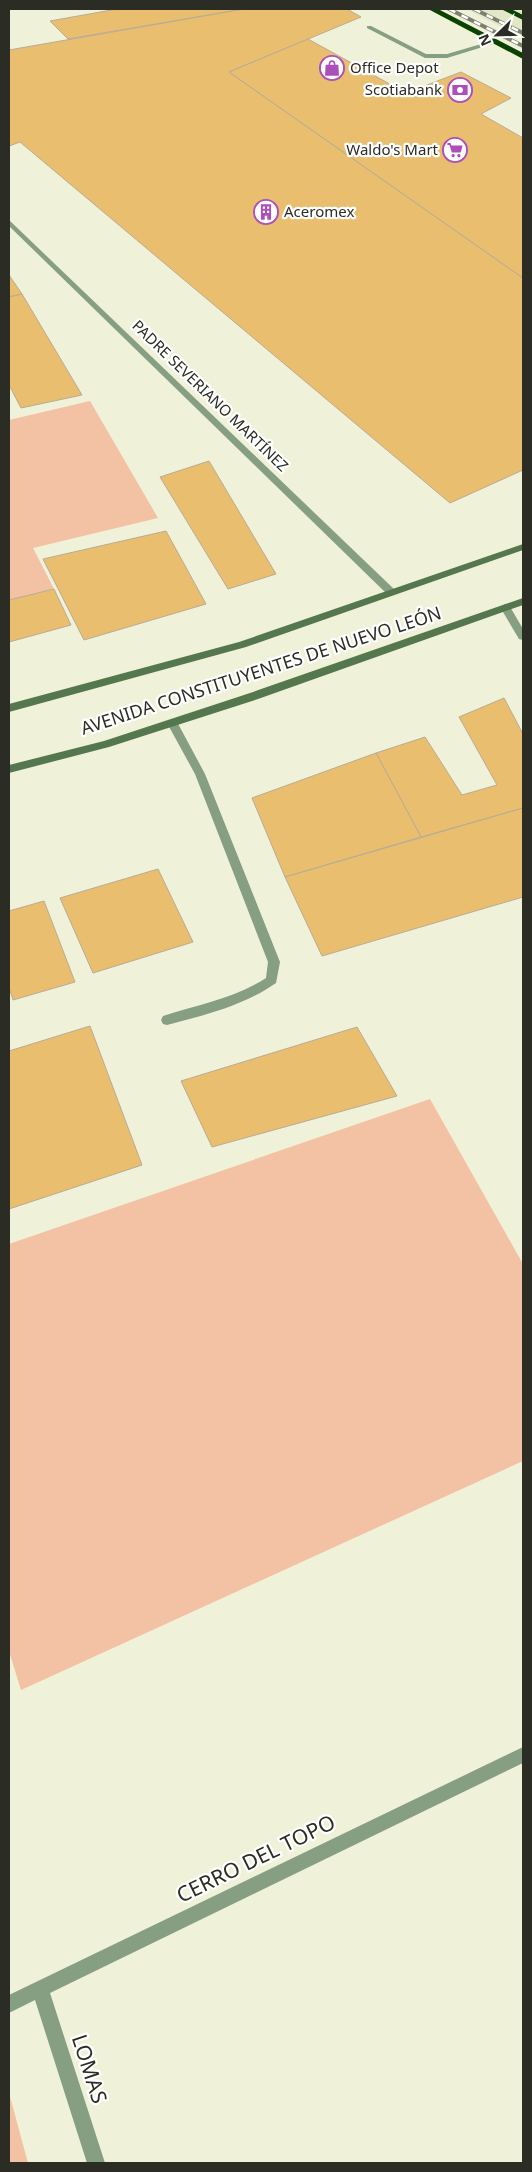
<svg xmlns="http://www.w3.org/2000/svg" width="532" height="2172" font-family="'Noto Sans',sans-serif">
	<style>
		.built { fill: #e4e7c7 }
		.green { fill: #f3c1a3 }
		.building { fill: #e9be6f; stroke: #b8ab95 }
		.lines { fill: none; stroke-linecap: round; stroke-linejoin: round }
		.lane { fill: #869e82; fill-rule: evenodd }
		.street { fill: #869e82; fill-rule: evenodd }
		.secondary { fill: #54774e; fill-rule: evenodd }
		.highway { fill: #0a4200; fill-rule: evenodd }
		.rail-casing { stroke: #7c7e6e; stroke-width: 4 }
		.rail { stroke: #fff; stroke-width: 2.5; stroke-dasharray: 7; stroke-linecap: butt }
		.labels { text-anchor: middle; stroke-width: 4.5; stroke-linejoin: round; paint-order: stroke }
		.far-poi-label { font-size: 15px; fill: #2b2c23; stroke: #fff; text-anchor: start }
		.far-street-label { font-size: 15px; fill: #2b2c23; stroke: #fff }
		.street-label { font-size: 18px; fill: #2b2c23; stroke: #fff }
		.near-street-label { font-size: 21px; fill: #2b2c23; stroke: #fff }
	</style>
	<rect width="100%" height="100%" fill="#eff1d8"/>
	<polygon class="built" points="466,9 523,9 523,38"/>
	<g class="green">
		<polygon points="90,401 158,518 33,548 54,589 9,600 9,420"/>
		<polygon points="430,1099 523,1264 523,1461 21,1690 9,1651 9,1244"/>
		<polygon points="9,2093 28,2163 9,2163"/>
	</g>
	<g class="building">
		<polygon points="117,9 244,9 68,39 50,21"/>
		<polygon points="244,9 347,9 361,17 229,72 523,278 523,470 450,503 20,142 9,146 9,50"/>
		<polygon points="308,39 406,93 461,72 511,98 481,114 523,138 523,278 229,72"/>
		<polygon points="9,275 22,294 9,297"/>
		<polygon points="22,294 82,395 21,408 9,385 9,297"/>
		<polygon points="209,461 276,574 228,589 160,477"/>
		<polygon points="166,531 206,604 84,640 43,559"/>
		<polygon points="54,589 71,625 9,642 9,600"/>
		<polygon points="504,698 523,734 523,808 421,837 376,753 425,737 462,795 497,785 459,717"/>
		<polygon points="376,753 421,837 285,877 252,798"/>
		<polygon points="523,808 523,897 322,956 285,877"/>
		<polygon points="158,869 193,942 93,973 60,898"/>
		<polygon points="44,901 75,982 13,1000 9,987 9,911"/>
		<polygon points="90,1026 142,1165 9,1209 9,1051"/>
		<polygon points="357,1027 397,1096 212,1147 181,1081"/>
	</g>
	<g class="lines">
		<g class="lane">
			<polygon points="367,26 371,26 426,54 447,54 495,40 499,42 447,58 425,58 367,28"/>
			<path d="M 172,719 L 176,720 L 205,774 L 280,962 L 276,983 C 243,1006 205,1015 167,1025 L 163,1024 L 161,1020 L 163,1016 C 199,1004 234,999 266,978 L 268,962 L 195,774 L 167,723 Z"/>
		</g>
		<g class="street">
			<polygon points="9,220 395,590 395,594 387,594 9,226"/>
			<polygon points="505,604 509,605 523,629 523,640 519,639 500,607"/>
			<polygon points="523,1747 523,1763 50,1993 105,2163 87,2163 35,2000 9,2013 9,1995"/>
		</g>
		<g class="secondary">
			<polygon points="523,544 523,550 246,647 9,712 9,704 239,642"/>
			<polygon points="523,598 523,605 258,699 109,747 9,773 9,765 104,741 250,693"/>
		</g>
		<g class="highway">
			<polygon points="428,9 438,9 523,53 523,59"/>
			<polygon points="501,9 511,9 523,15 523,20"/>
		</g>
		<defs>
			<g id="rail">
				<polyline points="449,9 523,46"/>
				<polyline points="474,9 523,33"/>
			</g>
		</defs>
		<use href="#rail" class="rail-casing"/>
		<use href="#rail" class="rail"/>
	</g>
	<defs>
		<symbol id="shop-ring" viewBox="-11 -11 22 22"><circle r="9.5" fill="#fff" stroke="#ad4fb9" stroke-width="1.5"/><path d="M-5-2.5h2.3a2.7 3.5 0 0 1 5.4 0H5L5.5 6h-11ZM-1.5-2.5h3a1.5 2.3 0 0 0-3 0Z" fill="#ad4fb9"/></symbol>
		<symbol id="bank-ring" viewBox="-11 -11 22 22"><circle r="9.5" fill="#fff" stroke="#ad4fb9" stroke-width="1.5"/><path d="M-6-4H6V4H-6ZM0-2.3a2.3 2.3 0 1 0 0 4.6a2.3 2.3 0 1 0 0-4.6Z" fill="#ad4fb9"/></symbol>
		<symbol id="supermarket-ring" viewBox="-11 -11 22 22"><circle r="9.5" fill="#fff" stroke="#ad4fb9" stroke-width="1.5"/><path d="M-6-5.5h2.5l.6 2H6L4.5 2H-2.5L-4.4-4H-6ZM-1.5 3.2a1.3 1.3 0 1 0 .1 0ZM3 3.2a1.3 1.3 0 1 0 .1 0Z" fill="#ad4fb9"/></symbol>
		<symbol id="building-ring" viewBox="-11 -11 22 22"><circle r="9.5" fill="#fff" stroke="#ad4fb9" stroke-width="1.5"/><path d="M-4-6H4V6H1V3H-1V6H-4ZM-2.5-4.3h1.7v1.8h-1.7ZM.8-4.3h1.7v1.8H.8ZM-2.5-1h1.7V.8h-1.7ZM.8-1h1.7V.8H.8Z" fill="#ad4fb9"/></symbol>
	</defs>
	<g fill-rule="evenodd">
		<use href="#shop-ring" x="318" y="54" width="28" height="28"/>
		<use href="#bank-ring" x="446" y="76" width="28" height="28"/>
		<use href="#supermarket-ring" x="441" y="136" width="28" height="28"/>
		<use href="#building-ring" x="252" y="198" width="28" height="28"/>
	</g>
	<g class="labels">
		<g class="far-poi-label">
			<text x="350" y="73">Office Depot</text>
			<text x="442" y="95" text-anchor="end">Scotiabank</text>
			<text x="438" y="155" text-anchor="end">Waldo's Mart</text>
			<text x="284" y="217">Aceromex</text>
		</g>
		<g class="far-street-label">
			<text transform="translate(210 396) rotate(44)" y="5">PADRE SEVERIANO MARTÍNEZ</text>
		</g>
		<g class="street-label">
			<text transform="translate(261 671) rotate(-18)" y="6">AVENIDA CONSTITUYENTES DE NUEVO LEÓN</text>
		</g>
		<g class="near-street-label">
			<text transform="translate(256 1859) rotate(-26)" y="7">CERRO DEL TOPO</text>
			<text transform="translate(89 2069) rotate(72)" y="7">LOMAS</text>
		</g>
	</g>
	<rect width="532" height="2172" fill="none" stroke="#2b2c23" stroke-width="20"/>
	<g transform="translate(497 35) rotate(247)" stroke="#ffffff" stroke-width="4" paint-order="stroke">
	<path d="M0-4L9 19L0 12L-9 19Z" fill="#2b2c23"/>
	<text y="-8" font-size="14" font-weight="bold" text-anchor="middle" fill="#2b2c23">N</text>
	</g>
</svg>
